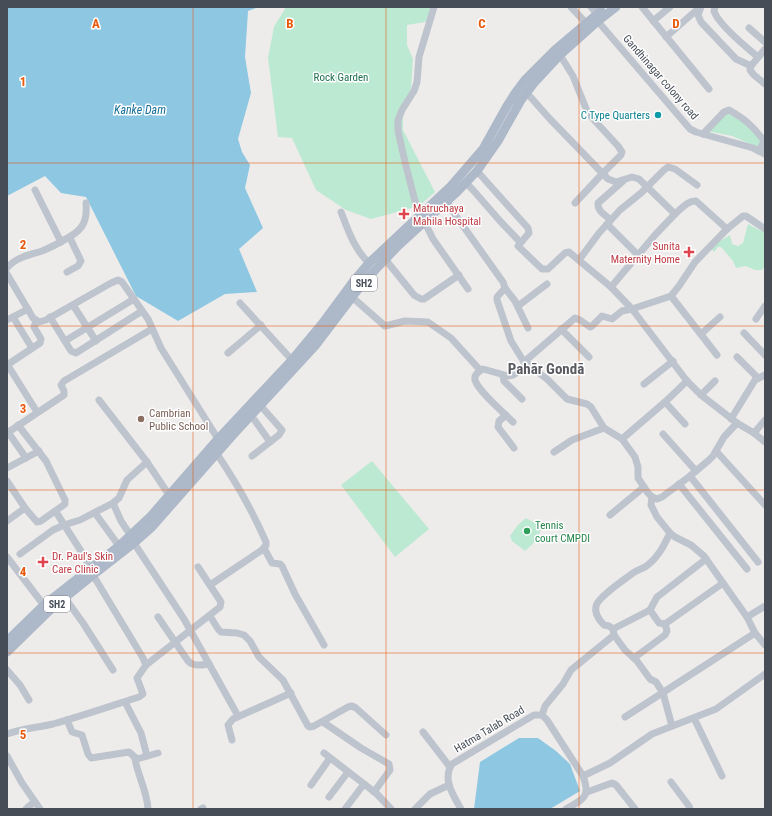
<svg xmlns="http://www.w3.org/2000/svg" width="772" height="816" font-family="'Roboto Condensed',sans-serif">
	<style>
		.green { fill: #bce9d2 }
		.water { fill: #8dc7e2 }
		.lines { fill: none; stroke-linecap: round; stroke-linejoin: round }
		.minor { stroke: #bec4cd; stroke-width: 7 }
		.major { stroke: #adb8c8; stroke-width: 9 }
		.grid { fill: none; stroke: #e8590c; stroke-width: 1; stroke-opacity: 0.55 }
		.culture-dot { fill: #0f9aa8; stroke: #fff; stroke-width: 1.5 }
		.health-dot { fill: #e0444e; stroke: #fff; stroke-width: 1.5 }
		.education-dot { fill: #8d6e63; stroke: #fff; stroke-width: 1.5 }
		.leisure-dot { fill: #2e9e5b; stroke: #fff; stroke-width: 1.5 }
		.labels { text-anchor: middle; stroke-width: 3; stroke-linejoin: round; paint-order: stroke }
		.shield { fill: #fff; stroke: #7e8289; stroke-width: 1 }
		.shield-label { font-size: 10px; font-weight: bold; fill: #464d57 }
		.park-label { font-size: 11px; fill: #1e7050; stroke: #fff }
		.street-label { font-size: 11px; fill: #464d57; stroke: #fff }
		.culture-label { font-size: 11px; fill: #0d838f; stroke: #fff; text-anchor: end }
		.health-label { font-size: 11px; fill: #be3a42; stroke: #fff; text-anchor: start }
		.education-label { font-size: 11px; fill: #785e54; stroke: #fff; text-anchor: start }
		.leisure-label { font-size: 11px; fill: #27864d; stroke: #fff; text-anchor: start }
		.water-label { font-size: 12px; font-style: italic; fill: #186f97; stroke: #fff }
		.district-label { font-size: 15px; font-weight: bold; fill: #595b60; stroke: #fff }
		.grid-label { font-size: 13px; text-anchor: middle; font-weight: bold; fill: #e8590c; stroke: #fff; stroke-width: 3; stroke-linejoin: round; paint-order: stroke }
	</style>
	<rect width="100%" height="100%" fill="#eeeceb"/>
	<g class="green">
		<polygon points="286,7 438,7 425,22 407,25 407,45 413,59 411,88 403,110 403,130 435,192 419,206 371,219 346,210 316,190 292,138 278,137 268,58 274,27"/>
		<polygon points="725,112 746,123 761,141 757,147 732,136 707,131"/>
		<polygon points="748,224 765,233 765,266 762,270 755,270 745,266 736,268 733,261 721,247 718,247 714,252 710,247 730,235 732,244 738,246 743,243"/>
		<polygon points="372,461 429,529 395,557 341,485"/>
		<path d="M 526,518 L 542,527 C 538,537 534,544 525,551 L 512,541 L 510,536 L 518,525 Z"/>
	</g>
	<g class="water">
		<polygon points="7,7 259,7 248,11 245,57 251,93 238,139 242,152 250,165 245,188 263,228 239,249 257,292 225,294 178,321 136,296 86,197 61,193 45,176 7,196"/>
		<polygon points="519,738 538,738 556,751 570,764 580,791 550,809 474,809 480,762"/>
	</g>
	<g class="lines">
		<g class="minor">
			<polyline points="434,7 419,57 417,82 414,91 402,110 398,120 398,131 405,162 415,201 421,215 433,239 468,289"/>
			<polyline points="571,7 586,23"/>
			<polyline points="591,7 597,14"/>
			<polyline points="642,7 709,89"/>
			<polyline points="701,7 698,15 701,22 736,59 751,66"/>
			<path d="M 715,7 L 714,11 C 718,24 747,48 758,57"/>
			<polyline points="595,18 690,129 696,132 753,148 765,154"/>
			<polyline points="653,21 670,7"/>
			<polyline points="749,28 765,42"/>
			<polyline points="666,37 700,7"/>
			<polyline points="765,49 751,66 750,70 754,75 765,84"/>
			<polyline points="560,55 573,76 587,111 595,121 618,146 622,152 621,155 603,173 575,203"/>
			<polyline points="526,92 549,118 608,179 616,182 632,177 639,179 675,214 655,235 611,287"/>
			<path d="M 703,134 L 724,112 L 729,110 C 745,119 753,126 764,141 L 759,151"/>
			<path d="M 477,171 L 528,228 L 529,233 L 518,246 L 542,269 L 548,269 L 565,253 L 569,252 L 611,287 L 632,309 L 671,296 L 679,286 L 695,262 L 727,229 L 696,201 C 688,200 681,209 675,214"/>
			<polyline points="466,183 473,190 500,221 520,242"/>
			<polyline points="35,190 61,242"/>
			<polyline points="447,202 456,216 503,282 505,288 497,297 497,300 511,341 524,362 547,379 567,399 587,404 591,407 604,428"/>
			<path d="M 341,212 C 348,230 354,249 369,263"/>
			<path d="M 611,220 C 605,215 597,211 598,203 L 623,181"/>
			<polyline points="607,224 638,255"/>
			<polyline points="727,229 743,216 746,216 765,229"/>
			<polyline points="385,259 414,295 421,299 424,299 459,275"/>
			<polyline points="579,260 599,233 620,210 641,193 664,170 668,167 675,169 697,185"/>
			<path d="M 7,268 C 16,257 30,255 42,251 C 49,248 56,245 62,241 C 80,232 88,225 86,203"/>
			<polyline points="67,272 78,266 81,261 70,238"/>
			<polyline points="7,274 33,318 39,322 46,320 111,283 118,280 122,282 148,319 161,348 218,439"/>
			<polyline points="505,288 515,301 528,328"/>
			<polyline points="671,296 717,355"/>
			<polyline points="352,297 385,326 405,321 428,322 451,338 480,370"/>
			<polyline points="240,303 292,360"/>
			<polyline points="73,305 96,341"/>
			<polyline points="518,306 547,284"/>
			<polyline points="13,317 32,348"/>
			<polyline points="50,317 71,351 76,353 142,311"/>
			<polyline points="756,319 765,306"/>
			<polyline points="7,320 28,309"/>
			<polyline points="561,329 589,357"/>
			<polyline points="744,333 765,355"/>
			<polyline points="701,334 720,317"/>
			<polyline points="65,341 134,299"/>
			<polyline points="228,353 261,325"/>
			<polyline points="737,357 758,378"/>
			<polyline points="524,362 575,318 580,320 590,327 592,326 602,316 612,319 622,311 632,309 687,381 701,395 737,423 754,433 765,442"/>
			<polyline points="7,364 37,412"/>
			<polyline points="7,365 40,343 41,339 34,327 36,321"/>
			<polyline points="503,376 504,381 522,399"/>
			<polyline points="644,384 673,361"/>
			<polyline points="701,395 715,381"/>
			<polyline points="99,400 147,462 169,495"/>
			<polyline points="665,402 685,424"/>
			<polyline points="251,415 270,442"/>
			<polyline points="506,415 499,421 498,427 514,448"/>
			<polyline points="731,419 755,380 765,375"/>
			<path d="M 513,422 C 505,414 478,391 475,380 C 474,375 479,371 483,369 L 508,376 L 513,375 L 529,365"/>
			<polyline points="8,432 26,458"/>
			<polyline points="7,433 64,395 64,391 61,385 64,381 152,329"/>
			<polyline points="754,433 765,420"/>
			<polyline points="663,434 696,471"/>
			<polyline points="622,439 665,402 687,381"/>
			<polyline points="716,451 765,505"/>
			<polyline points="554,452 572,440 604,428 622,439 635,457 638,467 638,478 648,493 652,497 657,499 662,497 690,476 709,460 713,456 724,437 737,423"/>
			<polyline points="252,456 279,435 282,430 260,405"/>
			<polyline points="7,468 39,451"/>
			<polyline points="690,476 758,562"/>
			<polyline points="7,481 25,508 37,522 41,521 65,504 65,500 46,461 18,425"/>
			<polyline points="679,484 747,569"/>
			<polyline points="652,497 651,505 657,517 670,533 675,537 691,545 704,556 747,617 755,633 765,645"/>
			<polyline points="113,503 121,521 131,536"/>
			<polyline points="56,512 86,559 89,569"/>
			<polyline points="95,513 119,546"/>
			<polyline points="610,515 644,487"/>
			<polyline points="7,521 25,508"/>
			<polyline points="134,543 184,619 238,716"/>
			<polyline points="264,548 272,563 280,564 282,566 295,594 324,645"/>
			<polyline points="20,554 53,530 64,525 80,520 113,503 119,498 127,480 147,462"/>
			<polyline points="7,557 46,608"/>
			<path d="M 210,585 L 262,550 L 266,545 L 266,542 C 252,510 236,482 217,454"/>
			<polyline points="65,598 83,623 113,670"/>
			<polyline points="650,610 659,623 665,624 723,583"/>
			<polyline points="210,616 218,629 221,632 237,633 244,635 250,641 259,657 283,680 308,726 310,727 314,726 348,707 352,706 356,708 386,735"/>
			<path d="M 158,617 L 188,661 C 194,667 202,665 209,664"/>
			<polyline points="747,617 765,606"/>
			<polyline points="613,629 650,610 657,597 661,594 706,559"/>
			<polyline points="614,635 625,650 637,661 650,679 656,682 663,693 672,726"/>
			<polyline points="634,658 665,635 667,631 665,624"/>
			<polyline points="146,665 220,607 221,602 198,567"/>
			<polyline points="7,670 20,685 29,700"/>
			<polyline points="125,702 141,733 147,756"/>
			<path d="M 542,715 L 545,706 L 563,684 L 571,670 L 614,635 L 613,629 L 609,626 L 604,625 C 599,620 594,614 596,606 C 598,597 625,579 633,573 C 638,569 644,569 649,564 C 659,556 664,545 670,533"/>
			<polyline points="625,717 755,633"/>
			<polyline points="694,718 722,776"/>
			<polyline points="67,720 72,732 82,735 88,754 91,758 129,752 137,759 158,753"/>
			<polyline points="323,722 361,748 389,764 390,770 374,792"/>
			<polyline points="423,732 450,767"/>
			<path d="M 7,734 C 22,728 37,728 53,724 C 82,716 111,706 139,697 L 143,694 L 137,678 L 146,665 L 143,658 L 93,575"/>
			<polyline points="232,740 228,725 233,719 291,693"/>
			<polyline points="324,753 377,794 391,809"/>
			<polyline points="7,756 22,783 40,809"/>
			<path d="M 135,759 C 138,776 147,791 148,809"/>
			<polyline points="583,776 610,763 652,734 716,709 765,674"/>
			<polyline points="671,782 689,806 690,809"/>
			<polyline points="311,785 330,758"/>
			<polyline points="587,792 612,783 616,785 635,809"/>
			<polyline points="329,797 348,772"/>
			<polyline points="26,809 34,802"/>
			<polyline points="201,809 203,808"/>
			<polyline points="345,809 364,784"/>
			<polyline points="415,809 430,794 449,785"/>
			<path d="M 461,809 C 453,795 442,779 452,764 L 534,715 L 542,715 L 547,720 L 583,776 C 591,798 583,799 566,809"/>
		</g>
		<g class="major">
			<polyline points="7,641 44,605 119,546 151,516 218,439 292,360 322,324 353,282 369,263 451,186 464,171 483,149 507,106 516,92 525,80 555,50 601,11"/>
			<polyline points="7,652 52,608 93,575 134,543 151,528 232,436 315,346 359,288 376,269 398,246 457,192 477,171 498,141 521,100 534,83 560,55 598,21 616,7"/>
		</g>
	</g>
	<path class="grid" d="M 193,7 L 193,809M 386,7 L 386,809M 579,7 L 579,809M 7,163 L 765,163M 7,326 L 765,326M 7,490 L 765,490M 7,653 L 765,653"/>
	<circle class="culture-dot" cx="658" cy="115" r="4"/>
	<g class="health-dot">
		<path d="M402 208h4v4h4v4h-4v4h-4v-4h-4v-4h4z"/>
		<path d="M687 246h4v4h4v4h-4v4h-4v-4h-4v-4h4z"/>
		<path d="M41 556h4v4h4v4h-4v4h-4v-4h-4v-4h4z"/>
	</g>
	<circle class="education-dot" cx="141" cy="419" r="4"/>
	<circle class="leisure-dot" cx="527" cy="531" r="4"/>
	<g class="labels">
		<g class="shield">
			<rect x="351" y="275" width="26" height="16" rx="3"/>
			<rect x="44" y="596" width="26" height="16" rx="3"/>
		</g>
		<g class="shield-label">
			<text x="364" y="287">SH2</text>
			<text x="57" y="608">SH2</text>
		</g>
		<g class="park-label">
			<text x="341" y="81">Rock Garden</text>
		</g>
		<g class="street-label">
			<text transform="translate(661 77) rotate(49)" y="4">Gandhinagar colony road</text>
			<text transform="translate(489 729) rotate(-31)" y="4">Hatma Talab Road</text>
		</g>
		<g class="culture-label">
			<text x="650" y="119">C Type Quarters</text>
		</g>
		<g class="health-label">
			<text x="413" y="212">Matruchaya<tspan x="413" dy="13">Mahila Hospital</tspan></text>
			<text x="680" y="250" text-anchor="end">Sunita<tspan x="680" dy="13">Maternity Home</tspan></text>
			<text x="52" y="560">Dr. Paul's Skin<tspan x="52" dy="13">Care Clinic</tspan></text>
		</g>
		<g class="education-label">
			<text x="149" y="417">Cambrian<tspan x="149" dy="13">Public School</tspan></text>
		</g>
		<g class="leisure-label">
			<text x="535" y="529">Tennis<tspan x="535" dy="13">court CMPDI</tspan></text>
		</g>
		<g class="water-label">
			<text x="140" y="114">Kanke Dam</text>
		</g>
		<g class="district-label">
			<text x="546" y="374">Pahār Gondā</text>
		</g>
	</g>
	<g class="grid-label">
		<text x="96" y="28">A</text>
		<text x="290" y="28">B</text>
		<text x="482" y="28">C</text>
		<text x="676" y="28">D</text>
		<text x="23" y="86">1</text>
		<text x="23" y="249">2</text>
		<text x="23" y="413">3</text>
		<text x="23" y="576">4</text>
		<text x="23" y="739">5</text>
	</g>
	<rect width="772" height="816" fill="none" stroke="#464d57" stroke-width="16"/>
</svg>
